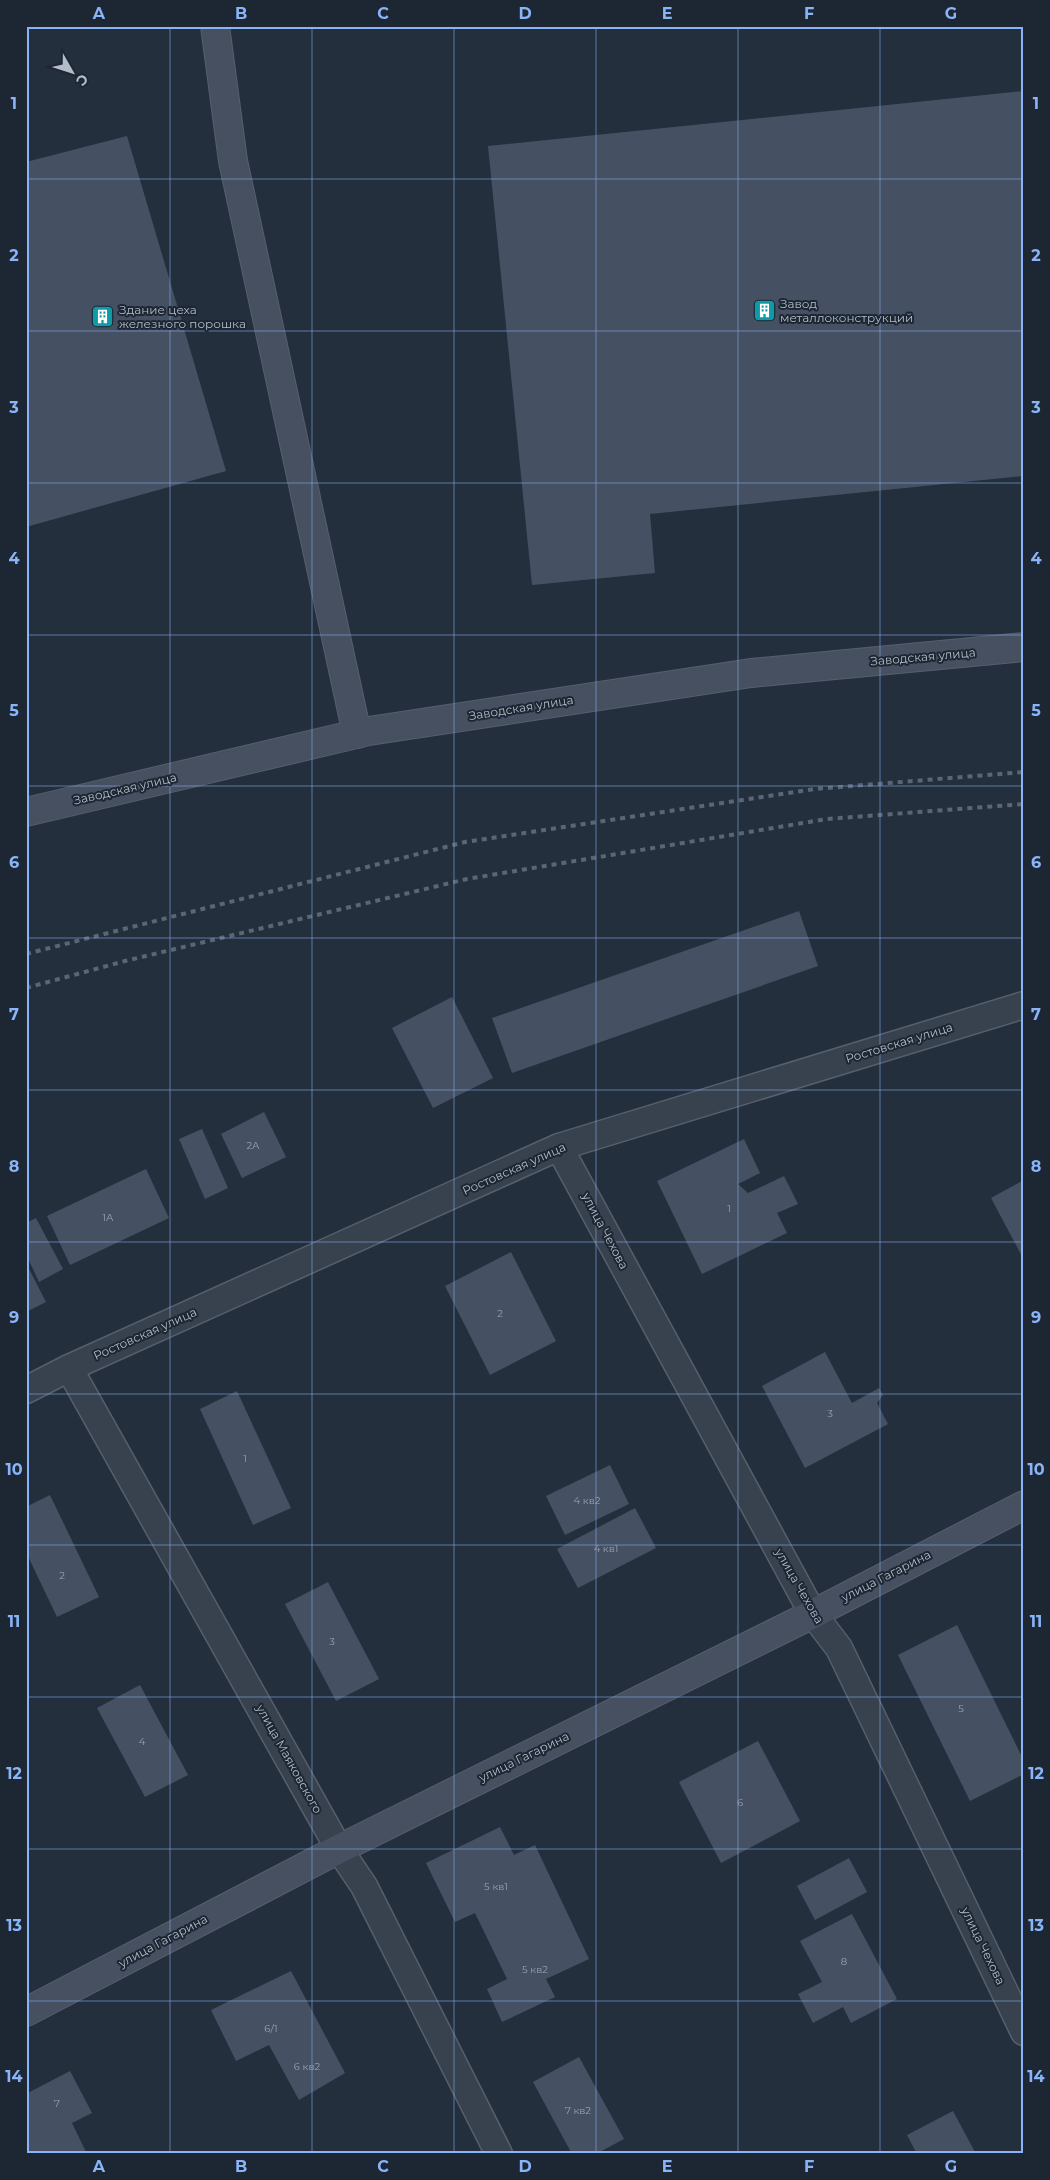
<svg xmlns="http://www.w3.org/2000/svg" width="1050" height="2180" font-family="Montserrat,sans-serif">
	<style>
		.building { fill: #455162 }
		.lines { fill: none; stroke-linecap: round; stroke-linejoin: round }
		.minor-casing { stroke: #565f6c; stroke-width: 29 }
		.secondary-casing { stroke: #565f6c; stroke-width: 30 }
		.minor { stroke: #38414e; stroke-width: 26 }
		.secondary { stroke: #465061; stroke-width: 28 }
		.rail { stroke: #5a6575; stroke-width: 4; stroke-dasharray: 5 5; stroke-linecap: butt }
		.grid { fill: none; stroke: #8ab4f8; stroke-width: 1; stroke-opacity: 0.55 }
		.labels { text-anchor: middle; stroke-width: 4; stroke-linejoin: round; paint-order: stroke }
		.number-label { font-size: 10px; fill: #98a1af }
		.poi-label { font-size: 12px; fill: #b4bcc9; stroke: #1d2633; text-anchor: start }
		.street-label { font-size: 12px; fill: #b4bcc9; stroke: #1d2633 }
		.neatline { fill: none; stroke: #8ab4f8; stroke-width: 2 }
		.grid-label { font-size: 16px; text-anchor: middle; font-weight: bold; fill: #8ab4f8 }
	</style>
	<rect width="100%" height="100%" fill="#242f3e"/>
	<g class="building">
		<polygon points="1024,91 1024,476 650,514 655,573 532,585 488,146"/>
		<polygon points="127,136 226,471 26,527 26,162"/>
		<polygon points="799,911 818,966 512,1073 492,1018"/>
		<polygon points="452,997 493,1078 433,1108 392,1028"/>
		<polygon points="264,1112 286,1157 242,1178 221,1134"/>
		<polygon points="202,1129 228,1188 205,1199 179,1139"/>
		<polygon points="744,1139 760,1173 738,1184 748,1193 784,1176 798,1204 777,1213 787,1233 702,1274 657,1181"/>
		<polygon points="146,1169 169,1218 70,1265 47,1216"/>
		<polygon points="1024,1180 1024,1260 991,1198"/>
		<polygon points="36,1218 63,1269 39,1282 26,1254 26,1223"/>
		<polygon points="511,1252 556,1341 490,1375 445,1286"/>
		<polygon points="26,1263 46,1302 26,1312"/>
		<polygon points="825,1352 852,1403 879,1388 883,1395 877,1403 888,1424 805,1468 762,1386"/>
		<polygon points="237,1391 291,1508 253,1525 200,1409"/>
		<polygon points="610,1465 629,1504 565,1535 546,1496"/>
		<polygon points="50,1495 99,1597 57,1617 26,1552 26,1507"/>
		<polygon points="635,1508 656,1548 578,1588 557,1549"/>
		<polygon points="328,1582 379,1679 336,1701 285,1604"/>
		<polygon points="957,1625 1024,1761 1024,1774 970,1801 898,1655"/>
		<polygon points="140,1685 188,1775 145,1797 97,1708"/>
		<polygon points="758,1741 800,1821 721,1863 679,1782"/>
		<polygon points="500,1827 514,1855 535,1845 589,1959 546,1979 555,1997 502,2022 487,1989 507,1979 475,1913 455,1922 426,1863"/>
		<polygon points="849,1858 867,1892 815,1920 797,1886"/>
		<polygon points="852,1914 897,1999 851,2023 843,2007 813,2023 798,1994 822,1982 800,1941"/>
		<polygon points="291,1971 345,2073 299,2100 269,2045 236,2061 211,2010"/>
		<polygon points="579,2057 624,2139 596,2154 572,2154 533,2082"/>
		<polygon points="70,2071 92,2113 72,2123 87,2154 26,2154 26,2094"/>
		<polygon points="953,2111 976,2154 917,2154 907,2135"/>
	</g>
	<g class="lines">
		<defs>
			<g id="minor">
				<polyline points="559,1147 813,1614 839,1648 1024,2032"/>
				<polyline points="69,1368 339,1849 364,1886 499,2154"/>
				<polyline points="26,1390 69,1368 559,1147 1024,1005"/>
			</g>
			<g id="secondary">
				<polyline points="215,26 233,161 357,734"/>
				<polyline points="26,812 369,731 751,673 1024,647"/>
				<polyline points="26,2012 339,1849 813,1614 1024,1505"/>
			</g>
		</defs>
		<use href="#minor" class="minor-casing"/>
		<use href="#secondary" class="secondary-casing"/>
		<use href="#minor" class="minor"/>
		<use href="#secondary" class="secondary"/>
		<g class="rail">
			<polyline points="26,954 465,842 815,789 1024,772"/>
			<polyline points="26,988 125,961 467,879 827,819 1024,804"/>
		</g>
	</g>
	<path class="grid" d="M 170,26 L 170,2154M 312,26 L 312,2154M 454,26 L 454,2154M 596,26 L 596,2154M 738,26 L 738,2154M 880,26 L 880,2154M 26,179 L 1024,179M 26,331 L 1024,331M 26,483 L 1024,483M 26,635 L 1024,635M 26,786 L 1024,786M 26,938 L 1024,938M 26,1090 L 1024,1090M 26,1242 L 1024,1242M 26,1394 L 1024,1394M 26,1545 L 1024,1545M 26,1697 L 1024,1697M 26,1849 L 1024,1849M 26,2001 L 1024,2001"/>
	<defs>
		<symbol id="building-square" viewBox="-11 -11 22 22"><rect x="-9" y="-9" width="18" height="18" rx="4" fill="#0f9aa8" stroke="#1d2633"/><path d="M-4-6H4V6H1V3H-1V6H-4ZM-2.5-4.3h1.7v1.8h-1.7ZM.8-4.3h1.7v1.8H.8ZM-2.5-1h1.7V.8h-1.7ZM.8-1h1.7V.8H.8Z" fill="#fff"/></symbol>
	</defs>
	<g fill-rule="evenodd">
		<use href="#building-square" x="752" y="298" width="25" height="25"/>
		<use href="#building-square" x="90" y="304" width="25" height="25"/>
	</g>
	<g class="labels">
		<g class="number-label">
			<text x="253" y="1149">2А</text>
			<text x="729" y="1212">1</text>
			<text x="108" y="1221">1А</text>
			<text x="500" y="1317">2</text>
			<text x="830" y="1417">3</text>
			<text x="245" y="1462">1</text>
			<text x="587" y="1504">4 кв2</text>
			<text x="606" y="1552">4 кв1</text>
			<text x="62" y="1579">2</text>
			<text x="332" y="1645">3</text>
			<text x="961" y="1712">5</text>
			<text x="142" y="1745">4</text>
			<text x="740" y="1806">6</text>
			<text x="496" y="1890">5 кв1</text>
			<text x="844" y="1965">8</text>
			<text x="535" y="1973">5 кв2</text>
			<text x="271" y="2032">6/1</text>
			<text x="307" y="2070">6 кв2</text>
			<text x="57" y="2107">7</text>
			<text x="578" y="2114">7 кв2</text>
		</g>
		<g class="poi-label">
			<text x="780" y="308">Завод<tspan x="780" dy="14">металлоконструкций</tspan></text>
			<text x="119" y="314">Здание цеха<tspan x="119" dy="14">железного порошка</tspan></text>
		</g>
		<g class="street-label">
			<text transform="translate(923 657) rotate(-5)" y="4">Заводская улица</text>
			<text transform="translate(521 708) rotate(-9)" y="4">Заводская улица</text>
			<text transform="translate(125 789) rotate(-13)" y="4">Заводская улица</text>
			<text transform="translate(899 1043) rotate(-17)" y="4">Ростовская улица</text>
			<text transform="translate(514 1169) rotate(-24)" y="4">Ростовская улица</text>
			<text transform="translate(605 1231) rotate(62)" y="4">улица Чехова</text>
			<text transform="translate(145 1334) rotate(-24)" y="4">Ростовская улица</text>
			<text transform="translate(886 1576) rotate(-27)" y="4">улица Гагарина</text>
			<text transform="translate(799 1586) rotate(60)" y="4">улица Чехова</text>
			<text transform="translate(524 1757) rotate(-26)" y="4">улица Гагарина</text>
			<text transform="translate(289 1759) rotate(61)" y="4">улица Маяковского</text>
			<text transform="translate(163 1941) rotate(-28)" y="4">улица Гагарина</text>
			<text transform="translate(983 1946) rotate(64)" y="4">улица Чехова</text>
		</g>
	</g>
	<rect width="1050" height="2180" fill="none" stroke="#1d2633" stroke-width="55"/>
	<g transform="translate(72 72) rotate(129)" stroke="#1d2633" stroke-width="4" paint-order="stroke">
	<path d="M0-4L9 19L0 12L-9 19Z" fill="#b4bcc9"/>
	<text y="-8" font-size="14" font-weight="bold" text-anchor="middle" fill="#b4bcc9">С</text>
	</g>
	<rect x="28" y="28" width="994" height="2124" class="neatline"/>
	<g class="grid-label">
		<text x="99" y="19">A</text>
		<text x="241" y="19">B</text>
		<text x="383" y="19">C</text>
		<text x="525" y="19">D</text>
		<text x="667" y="19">E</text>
		<text x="809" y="19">F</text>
		<text x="951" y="19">G</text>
		<text x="14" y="109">1</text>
		<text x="1036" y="109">1</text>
		<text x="14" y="261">2</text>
		<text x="1036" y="261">2</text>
		<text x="14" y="413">3</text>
		<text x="1036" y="413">3</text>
		<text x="14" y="564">4</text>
		<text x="1036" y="564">4</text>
		<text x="14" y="716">5</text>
		<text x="1036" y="716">5</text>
		<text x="14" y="868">6</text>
		<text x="1036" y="868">6</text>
		<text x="14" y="1020">7</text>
		<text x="1036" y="1020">7</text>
		<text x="14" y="1172">8</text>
		<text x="1036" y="1172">8</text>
		<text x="14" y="1323">9</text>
		<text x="1036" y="1323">9</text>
		<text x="14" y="1475">10</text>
		<text x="1036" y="1475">10</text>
		<text x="14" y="1627">11</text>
		<text x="1036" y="1627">11</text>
		<text x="14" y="1779">12</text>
		<text x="1036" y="1779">12</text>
		<text x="14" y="1931">13</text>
		<text x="1036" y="1931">13</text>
		<text x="14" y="2082">14</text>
		<text x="1036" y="2082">14</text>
		<text x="99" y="2172">A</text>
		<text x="241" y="2172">B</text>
		<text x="383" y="2172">C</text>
		<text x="525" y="2172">D</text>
		<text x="667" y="2172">E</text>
		<text x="809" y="2172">F</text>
		<text x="951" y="2172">G</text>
	</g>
</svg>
